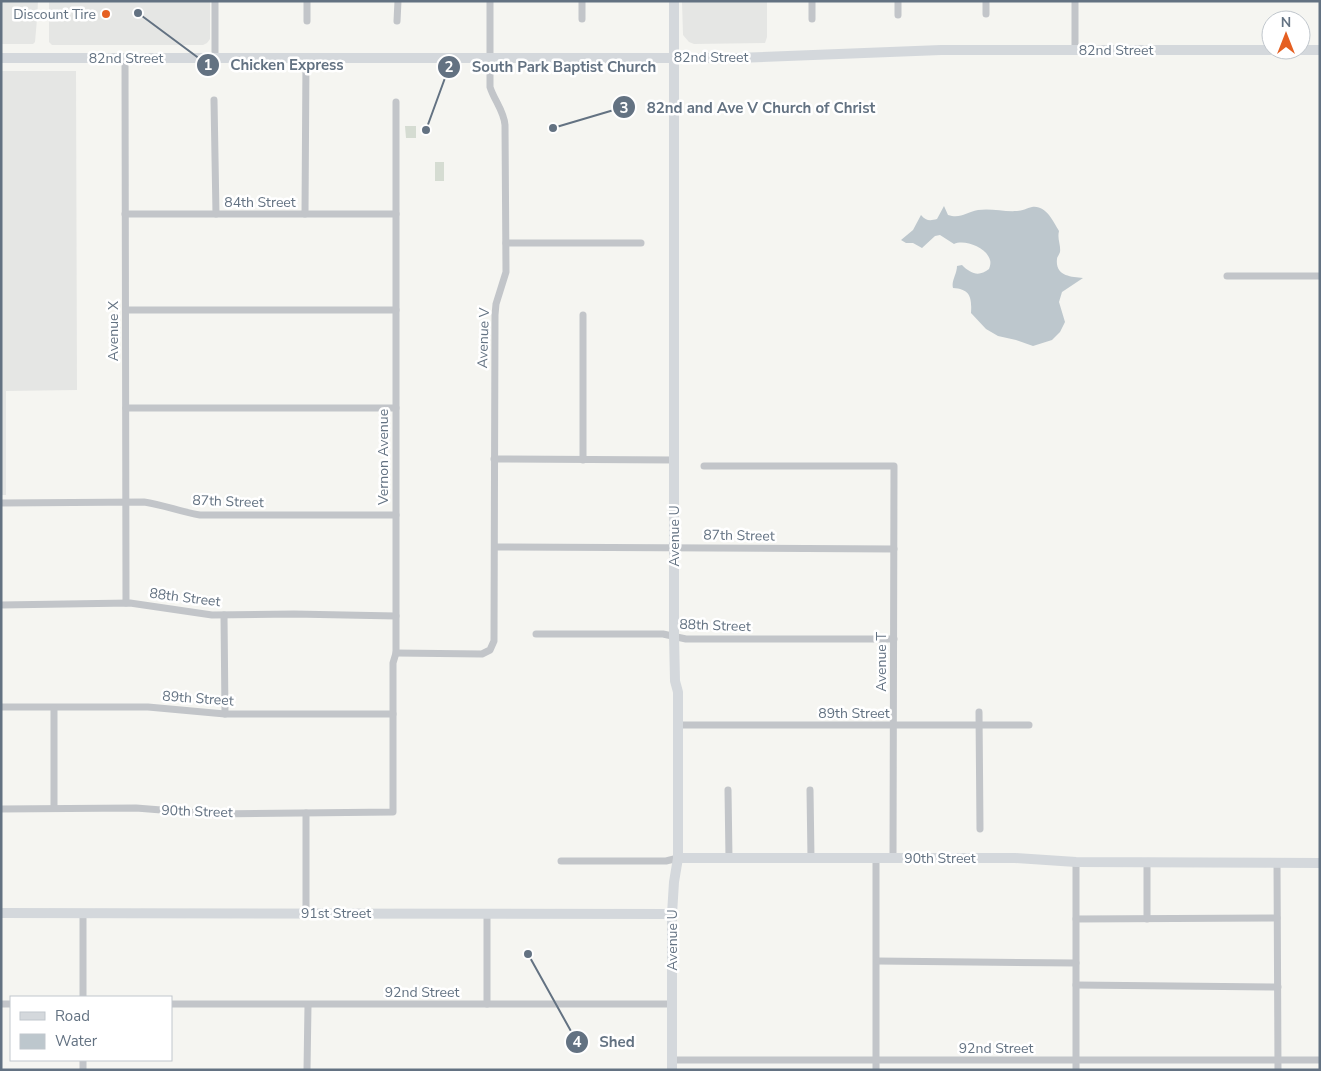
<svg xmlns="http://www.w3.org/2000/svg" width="1321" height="1071" font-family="'Nunito Sans',sans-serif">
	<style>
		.built { fill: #e5e6e4 }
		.green { fill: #d5dcd2 }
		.water { fill: #bdc7cd }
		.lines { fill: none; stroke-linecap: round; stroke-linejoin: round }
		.street { stroke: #c2c5c9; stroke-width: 7 }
		.secondary { stroke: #d4d8dc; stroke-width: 10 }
		.poi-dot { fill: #e55f21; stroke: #fff; stroke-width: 2 }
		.labels { text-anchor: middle; stroke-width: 5; stroke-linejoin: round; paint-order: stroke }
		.poi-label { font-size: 14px; fill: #637282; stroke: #fff; text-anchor: end }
		.street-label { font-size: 14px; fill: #637282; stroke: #fff }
		.leader { fill: none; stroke: #637282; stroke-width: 2 }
		.callout-dot { fill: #637282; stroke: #fff; stroke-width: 2 }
		.mark-label { font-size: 15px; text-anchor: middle; font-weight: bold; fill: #fff }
		.callout-label { font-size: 15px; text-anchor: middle; font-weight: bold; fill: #637282; stroke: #fff; stroke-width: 5; stroke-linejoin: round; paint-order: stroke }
	</style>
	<rect width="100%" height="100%" fill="#f5f5f1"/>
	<g class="built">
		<polygon points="1,1 38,1 37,19 35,42 33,44 1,44"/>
		<polygon points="49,1 210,1 210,39 207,43 203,45 52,45 49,42"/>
		<polygon points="682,1 767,1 767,37 765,43 694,44 689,42 683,35"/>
		<polygon points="1,71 76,71 77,390 6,391 6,495 1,495"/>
	</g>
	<g class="green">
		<polygon points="405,126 416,126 416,138 406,138"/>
		<rect x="435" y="162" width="9" height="19"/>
	</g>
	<path class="water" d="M 944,206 L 948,215 C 961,219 966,212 978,210 C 991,208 1004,212 1017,211 C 1022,211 1027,208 1032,207 C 1046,205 1053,221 1059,231 C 1057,239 1061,245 1060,252 C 1059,255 1057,257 1057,259 C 1055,276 1071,277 1083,278 L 1062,292 L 1059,302 L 1065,322 L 1060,332 L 1052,340 L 1033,346 L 1016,340 L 998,336 L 986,329 L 971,313 C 972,297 970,289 953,288 C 951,281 957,274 957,266 L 962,265 C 971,274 979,277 989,269 C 990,266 991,263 990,260 C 987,248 965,239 954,244 L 940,235 L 935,236 L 922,248 L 913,243 L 906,243 L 901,240 L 913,230 L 921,215 C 926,221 930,221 937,219 Z"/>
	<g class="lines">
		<g class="street">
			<polyline points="215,1 215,58"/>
			<polyline points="307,1 307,21"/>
			<polyline points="582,1 582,19"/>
			<polyline points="812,1 812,19"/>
			<polyline points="898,1 898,15"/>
			<polyline points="986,1 986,14"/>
			<polyline points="1075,1 1075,50"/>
			<polyline points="397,21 398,1"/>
			<polyline points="125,58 126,603"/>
			<polyline points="214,100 216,214"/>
			<polyline points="125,214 396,214"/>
			<polyline points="305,214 306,58"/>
			<polyline points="506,243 641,243"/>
			<polyline points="1227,276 1320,276"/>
			<polyline points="126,310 396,310"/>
			<polyline points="583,315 583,460"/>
			<polyline points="126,408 396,408"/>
			<polyline points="494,459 674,460"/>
			<polyline points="704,466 894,466 893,858"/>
			<path d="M 1,503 L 144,502 C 164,505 181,512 200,515 L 396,515"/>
			<polyline points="495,547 894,549"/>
			<polyline points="1,605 130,603 212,615 294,614 396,616"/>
			<polyline points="224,615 225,714"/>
			<polyline points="536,634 663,634 686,639 894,639"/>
			<path d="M 396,653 L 482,654 L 490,650 L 494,641 L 495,315 L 496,304 L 506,272 L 505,125 C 504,111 494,100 490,87 L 490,1"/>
			<polyline points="1,707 148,707 225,714 393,714"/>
			<polyline points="979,712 980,829"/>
			<polyline points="678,725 1029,725"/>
			<polyline points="728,790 729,858"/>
			<polyline points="810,790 811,858"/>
			<polyline points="54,808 54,708"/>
			<polyline points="1,809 136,808 212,814 393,812 393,663 396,653 396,102"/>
			<polyline points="306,813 306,913"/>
			<polyline points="876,858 876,1070"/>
			<polyline points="561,861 666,861 678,858"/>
			<polyline points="1277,862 1278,1070"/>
			<polyline points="487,913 487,1004"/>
			<polyline points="1076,919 1277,918"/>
			<polyline points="1147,919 1147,862"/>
			<polyline points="877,961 1076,963"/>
			<polyline points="1076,985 1278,987"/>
			<polyline points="83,997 83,913"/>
			<polyline points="1,1004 11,1004"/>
			<polyline points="171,1004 672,1004"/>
			<polyline points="672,1060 1320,1060"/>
			<polyline points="83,1070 83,1060"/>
			<polyline points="307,1070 308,1005"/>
			<polyline points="1076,1070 1076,862"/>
		</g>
		<g class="secondary">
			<polyline points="1301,50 1320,50"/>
			<polyline points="1,58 736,58 941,50 1271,50"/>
			<polyline points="678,858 1015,858 1076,862 1320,863"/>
			<polyline points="1,913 672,914"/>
			<polyline points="672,1070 672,914 674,882 678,858 678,692 675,681 674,636 674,1"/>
		</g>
	</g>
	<circle class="poi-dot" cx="106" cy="14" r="5"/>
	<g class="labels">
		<g class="poi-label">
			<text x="96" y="19">Discount Tire</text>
		</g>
		<g class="street-label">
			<text x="1116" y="55">82nd Street</text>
			<text x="711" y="62">82nd Street</text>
			<text x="126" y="63">82nd Street</text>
			<text x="260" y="207">84th Street</text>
			<text transform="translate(113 331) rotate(-90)" y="5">Avenue X</text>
			<text transform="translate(483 338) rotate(-88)" y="5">Avenue V</text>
			<text transform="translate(383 457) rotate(-90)" y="5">Vernon Avenue</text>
			<text transform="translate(228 501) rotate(2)" y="5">87th Street</text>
			<text transform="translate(739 535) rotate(1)" y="5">87th Street</text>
			<text transform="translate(674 536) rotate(-90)" y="5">Avenue U</text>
			<text transform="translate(185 597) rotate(7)" y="5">88th Street</text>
			<text transform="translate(715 625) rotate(2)" y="5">88th Street</text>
			<text transform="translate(881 662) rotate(-90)" y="5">Avenue T</text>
			<text transform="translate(198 698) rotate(4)" y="5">89th Street</text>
			<text x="854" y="718">89th Street</text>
			<text transform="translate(197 811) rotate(2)" y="5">90th Street</text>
			<text x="940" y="863">90th Street</text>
			<text x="336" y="918">91st Street</text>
			<text transform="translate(672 940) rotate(-90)" y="5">Avenue U</text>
			<text x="422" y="997">92nd Street</text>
			<text x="996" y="1053">92nd Street</text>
		</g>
	</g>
	<path class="leader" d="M138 13L208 65M426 130L449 67M553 128L624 107M528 954L577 1042"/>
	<g class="callout-dot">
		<circle cx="138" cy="13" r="5"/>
		<circle cx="426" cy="130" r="5"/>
		<circle cx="553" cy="128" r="5"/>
		<circle cx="528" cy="954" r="5"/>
		<circle cx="208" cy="65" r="12"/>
		<circle cx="449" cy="67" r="12"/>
		<circle cx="624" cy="107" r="12"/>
		<circle cx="577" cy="1042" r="12"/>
	</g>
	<g class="mark-label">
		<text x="208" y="70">1</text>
		<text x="449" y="72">2</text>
		<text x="624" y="113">3</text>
		<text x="577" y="1047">4</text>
	</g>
	<g class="callout-label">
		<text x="287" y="70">Chicken Express</text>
		<text x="564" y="72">South Park Baptist Church</text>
		<text x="761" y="113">82nd and Ave V Church of Christ</text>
		<text x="617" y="1047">Shed</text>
	</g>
	<rect width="1321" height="1071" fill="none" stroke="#637282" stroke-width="5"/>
	<rect x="10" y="996" width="162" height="65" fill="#ffffff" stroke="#c1c7cd"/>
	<rect x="20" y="1012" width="25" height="8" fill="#d4d8dc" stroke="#c1c7cd"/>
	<text x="55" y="1021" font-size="15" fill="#637282">Road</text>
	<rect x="20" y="1034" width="25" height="15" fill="#bdc7cd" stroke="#c1c7cd"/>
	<text x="55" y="1046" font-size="15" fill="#637282">Water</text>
	<g transform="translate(1286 35)"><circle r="24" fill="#ffffff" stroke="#c1c7cd"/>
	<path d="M0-4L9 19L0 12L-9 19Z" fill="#e55f21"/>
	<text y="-8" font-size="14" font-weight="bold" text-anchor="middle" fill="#637282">N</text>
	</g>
</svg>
